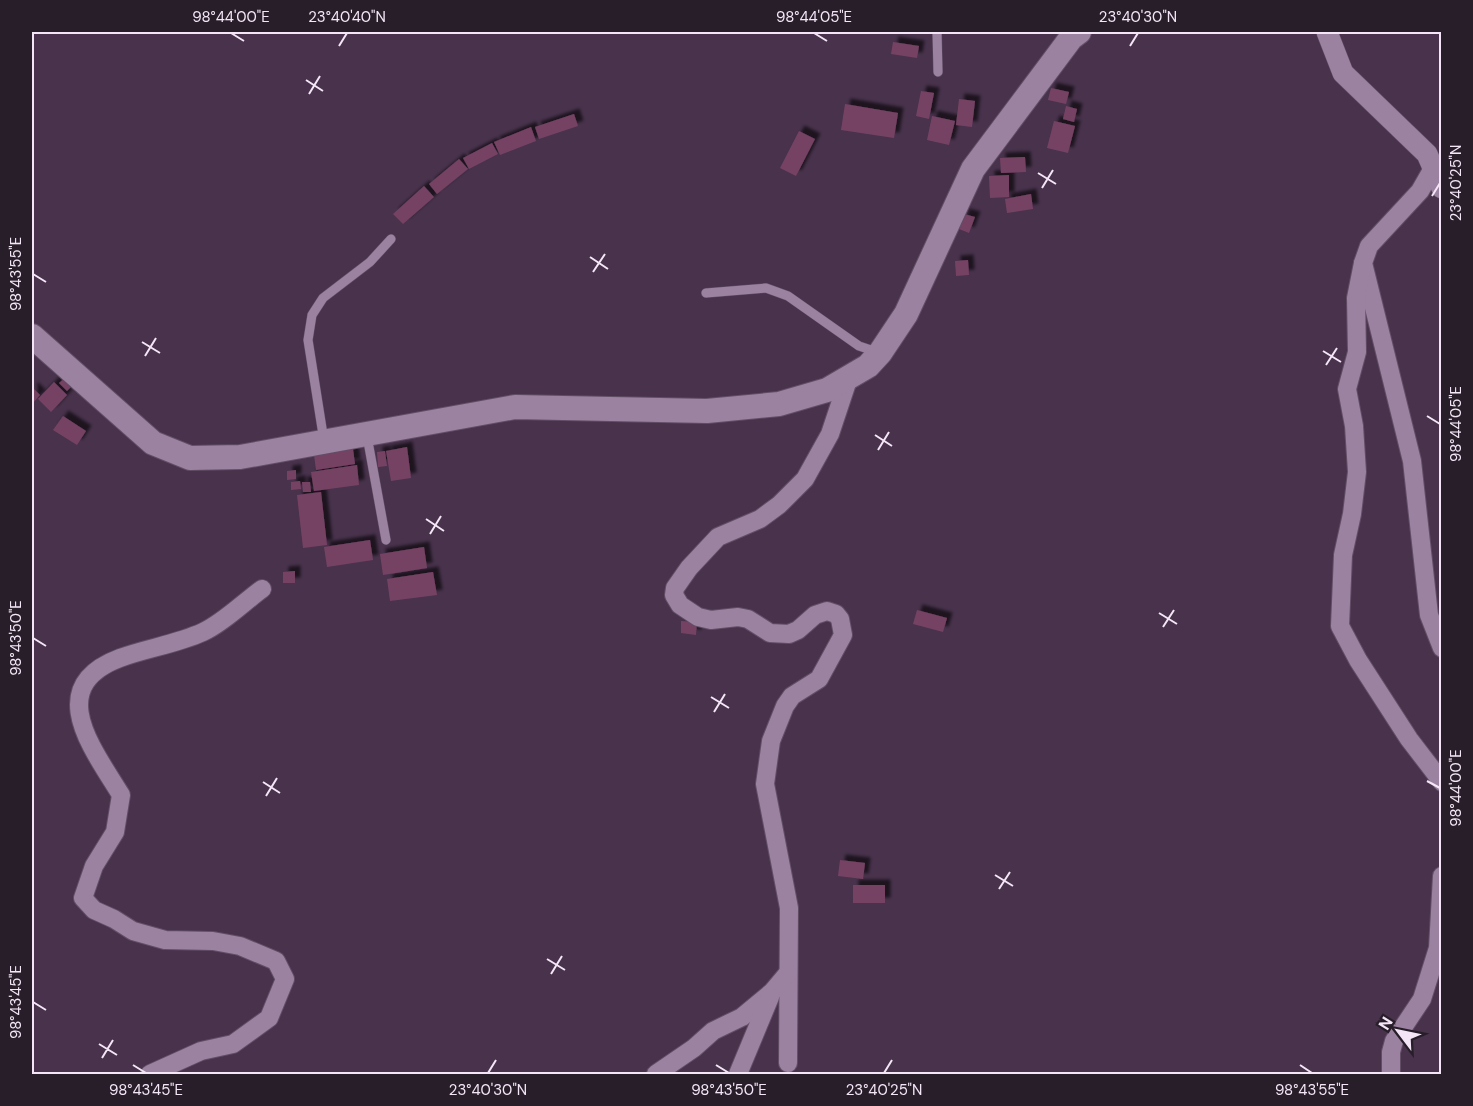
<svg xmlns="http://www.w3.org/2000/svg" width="1473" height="1106" font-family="'DM Sans',sans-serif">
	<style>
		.building { fill: #754264; filter: url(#shadow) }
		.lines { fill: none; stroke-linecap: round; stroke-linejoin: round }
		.service-casing { stroke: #614e65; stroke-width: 10 }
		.minor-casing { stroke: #614e65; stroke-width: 20 }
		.tertiary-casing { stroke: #614e65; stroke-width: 22 }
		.secondary-casing { stroke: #614e65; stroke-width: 26 }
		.service { stroke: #9b82a0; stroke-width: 9 }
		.minor { stroke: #9b82a0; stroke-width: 18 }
		.tertiary { stroke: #9b82a0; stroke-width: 21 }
		.secondary { stroke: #9b82a0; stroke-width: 24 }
		.ticks { fill: none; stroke: #f4e6f7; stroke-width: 2 }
		.neatline { fill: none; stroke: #f4e6f7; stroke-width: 2 }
		.ticks-label { font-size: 15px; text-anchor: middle; fill: #f4e6f7 }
	</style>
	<defs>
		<filter id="shadow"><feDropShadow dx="5.5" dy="-5.5" stdDeviation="1.5" flood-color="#0009"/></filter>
	</defs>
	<rect width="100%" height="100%" fill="#48324c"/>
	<g class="building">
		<polygon points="893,42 919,46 917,58 891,54"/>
		<polygon points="1051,88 1069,92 1066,104 1048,100"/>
		<polygon points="921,91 934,93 929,119 916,116"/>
		<polygon points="959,99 975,101 972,127 956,125"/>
		<polygon points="845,104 898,113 894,138 841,130"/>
		<polygon points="1066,106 1077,109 1074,122 1063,119"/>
		<polygon points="574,114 578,126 539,139 535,127"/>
		<polygon points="932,116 955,121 949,145 927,140"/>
		<polygon points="1054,121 1075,126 1068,153 1047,148"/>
		<polygon points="531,127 536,141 500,155 494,142"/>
		<polygon points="799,131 815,139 796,176 780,168"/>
		<polygon points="492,143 498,154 469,169 463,158"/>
		<polygon points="1025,157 1026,172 1001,173 1000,158"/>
		<polygon points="459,159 468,169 437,194 429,184"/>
		<polygon points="1009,175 1009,197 990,198 989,176"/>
		<polygon points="424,186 434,197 403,224 393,214"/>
		<polygon points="1031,194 1033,209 1007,213 1005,199"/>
		<polygon points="964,214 975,217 969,233 959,229"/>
		<polygon points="968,260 969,275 956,276 955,261"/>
		<polygon points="65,378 73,385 67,391 59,383"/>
		<polygon points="54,382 67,395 51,412 38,399"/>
		<polygon points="32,387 40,395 32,404"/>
		<polygon points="63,416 86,431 77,445 53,430"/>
		<polygon points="407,447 411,478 391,481 386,451"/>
		<polygon points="353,449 355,464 316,470 314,455"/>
		<polygon points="385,451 387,466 378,467 377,452"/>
		<polygon points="357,465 359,485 314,491 311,472"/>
		<polygon points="296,470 296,479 287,480 287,471"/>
		<polygon points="300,481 301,489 291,490 291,482"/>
		<polygon points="302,482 310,482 311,492 303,492"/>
		<polygon points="321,492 327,545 303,548 297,495"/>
		<polygon points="370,540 373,560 327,567 324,547"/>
		<polygon points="424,547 427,568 383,575 380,554"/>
		<polygon points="295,571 295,583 283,583 283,572"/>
		<polygon points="433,572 437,595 390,601 387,579"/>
		<polygon points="917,610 947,618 943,632 913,624"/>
		<polygon points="681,621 697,622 696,635 681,633"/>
		<polygon points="840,860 865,863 863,879 838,876"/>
		<rect x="853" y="885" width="32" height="18"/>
	</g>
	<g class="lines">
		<defs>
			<g id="service">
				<polyline points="937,32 938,72"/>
				<polyline points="706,293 766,288 788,296 859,346 877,352"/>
				<polyline points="367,436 386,540"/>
				<polyline points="324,441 308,340 312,315 323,298 370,262 391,239"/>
			</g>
			<g id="minor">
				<polyline points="1432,170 1420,191 1369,246 1363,263 1412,461 1429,615 1442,648"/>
				<polyline points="1363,263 1356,298 1357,352 1347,389 1354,426 1357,472 1352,514 1343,555 1340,626 1358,660 1409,739 1442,782"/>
				<polyline points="788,1063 789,908 765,784 771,741 785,706 792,696 819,679 843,635 840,619 836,614 827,611 815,615 798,630 789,634 770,633 748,619 738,617 711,620 698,617 680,605 674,595 675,588 689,568 718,537 760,519 779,505 805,479 830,434 849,377"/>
				<path d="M 150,1074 L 201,1051 L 233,1044 L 269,1018 L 285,979 L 276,961 L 240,946 L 213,941 L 165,940 L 133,931 L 114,919 L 94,910 L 83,898 L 94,866 L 115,832 L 121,795 C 93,749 43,687 120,658 C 147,648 177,644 203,632 C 223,623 244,602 262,589"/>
				<polyline points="656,1074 694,1048 713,1031 742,1017 772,992 788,973"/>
				<polyline points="738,1074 770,997"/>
				<polyline points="1391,1074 1391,1052 1394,1041 1422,999 1438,948 1442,876"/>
			</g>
			<polyline id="tertiary" points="1327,32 1343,73 1427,154 1442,188"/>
			<polyline id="secondary" points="32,336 153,443 190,458 240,457 515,407 707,411 779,404 827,390 868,366 880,353 906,314 973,169 1071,38 1079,32"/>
		</defs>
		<use href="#service" class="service-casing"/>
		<use href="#minor" class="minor-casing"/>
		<use href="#tertiary" class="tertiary-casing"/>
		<use href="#secondary" class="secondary-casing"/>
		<use href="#service" class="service"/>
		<use href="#minor" class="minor"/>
		<use href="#tertiary" class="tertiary"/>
		<use href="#secondary" class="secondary"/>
	</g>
	<path class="ticks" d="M 231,33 L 244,41M 814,33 L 827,41M 339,46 L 347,33M 1130,46 L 1138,33M 306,80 L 323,91M 309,94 L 320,76M 1038,173 L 1056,184M 1042,188 L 1053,170M 1432,196 L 1440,183M 590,257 L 608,269M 593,272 L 605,254M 33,274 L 46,282M 142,342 L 160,353M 1323,351 L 1341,362M 145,356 L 156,338M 1326,365 L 1337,348M 1427,416 L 1440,424M 875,435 L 892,446M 878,450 L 889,432M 426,519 L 444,531M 430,534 L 441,516M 1159,613 L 1177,624M 1163,627 L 1174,610M 33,638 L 46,646M 711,697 L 729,708M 714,712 L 725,694M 1427,781 L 1440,788M 263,782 L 280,793M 266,796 L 277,778M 995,875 L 1013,886M 999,889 L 1010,872M 547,959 L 565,970M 551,974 L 562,956M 33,1002 L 46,1010M 99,1044 L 117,1055M 102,1058 L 113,1040M 133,1065 L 146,1073M 716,1065 L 729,1073M 1300,1065 L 1312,1073M 488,1073 L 496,1060M 884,1073 L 892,1060"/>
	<rect width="1473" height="1106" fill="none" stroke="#281e2a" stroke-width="66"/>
	<g transform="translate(1398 1031) rotate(302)" stroke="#281e2a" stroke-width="4.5" paint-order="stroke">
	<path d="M0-4.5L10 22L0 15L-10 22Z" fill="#f4e6f7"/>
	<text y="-9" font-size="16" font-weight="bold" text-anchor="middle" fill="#f4e6f7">N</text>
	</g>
	<rect x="33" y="33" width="1407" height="1040" class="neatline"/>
	<g class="ticks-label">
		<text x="231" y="22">98°44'00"E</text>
		<text x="347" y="22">23°40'40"N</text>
		<text x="814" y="22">98°44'05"E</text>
		<text x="1138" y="22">23°40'30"N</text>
		<text transform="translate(1456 183) rotate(-90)" y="5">23°40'25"N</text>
		<text transform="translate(16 274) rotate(-90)" y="5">98°43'55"E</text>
		<text transform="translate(1456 424) rotate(-90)" y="5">98°44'05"E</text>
		<text transform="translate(16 638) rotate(-90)" y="5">98°43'50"E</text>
		<text transform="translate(1456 788) rotate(-90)" y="5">98°44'00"E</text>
		<text transform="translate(16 1002) rotate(-90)" y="5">98°43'45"E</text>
		<text x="146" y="1095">98°43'45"E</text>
		<text x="488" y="1095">23°40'30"N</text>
		<text x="729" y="1095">98°43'50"E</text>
		<text x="884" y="1095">23°40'25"N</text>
		<text x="1312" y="1095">98°43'55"E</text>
	</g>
</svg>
